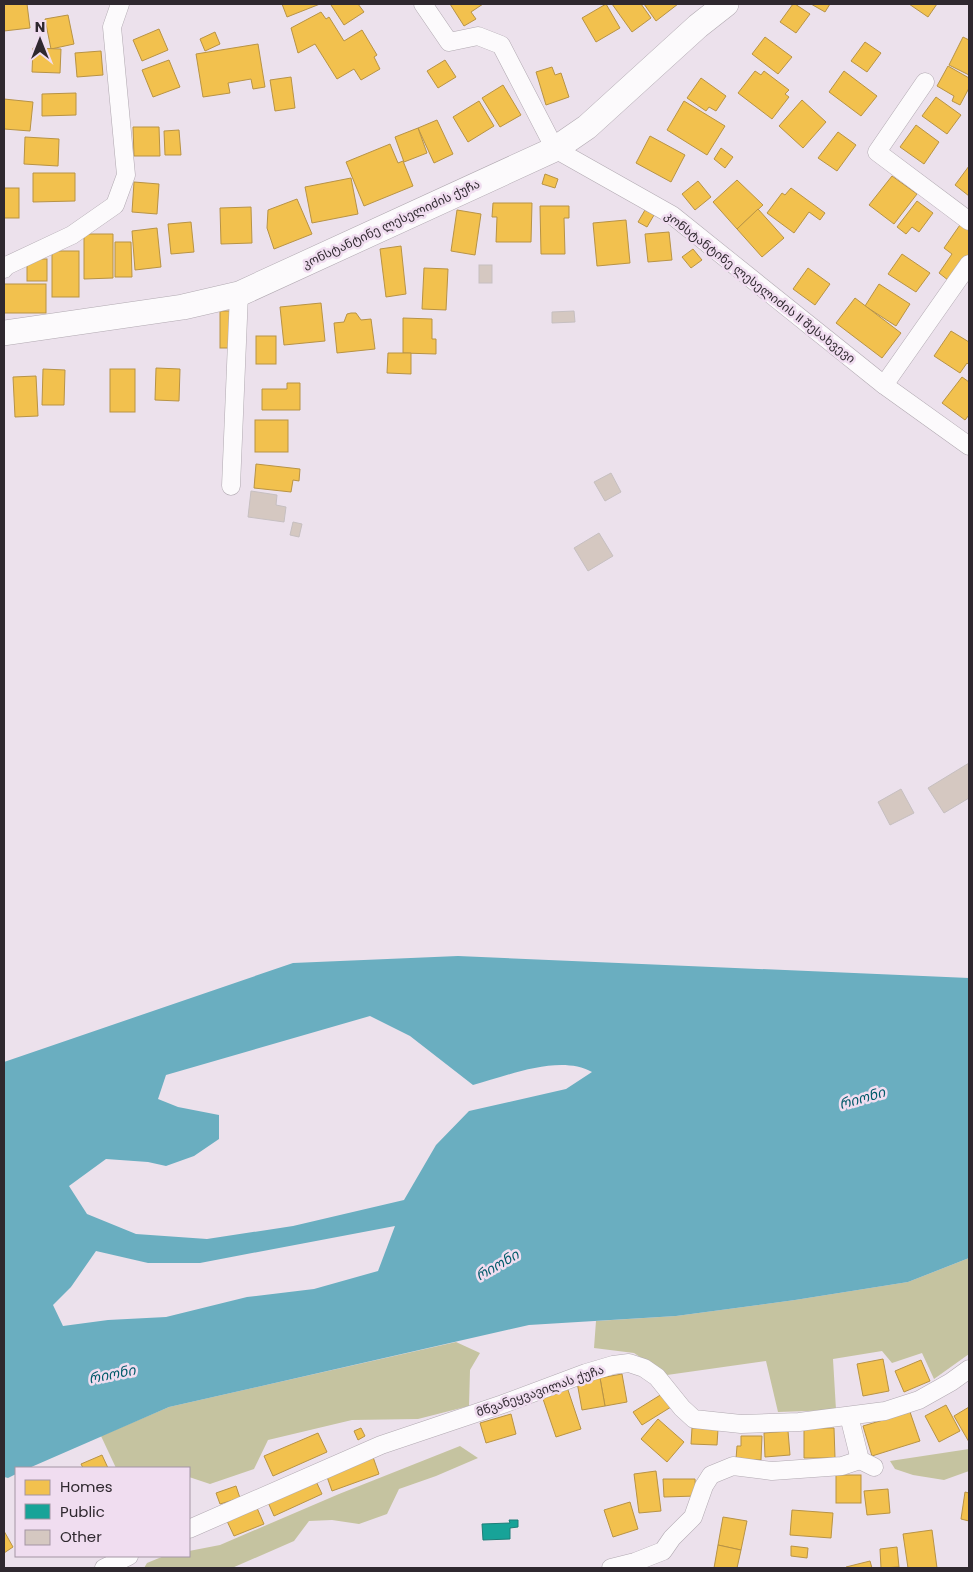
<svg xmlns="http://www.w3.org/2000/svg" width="973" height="1572" font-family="Poppins,'Noto Sans Georgian',sans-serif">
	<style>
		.forest { fill: #c5c3a0 }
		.water { fill: #6aaec0; fill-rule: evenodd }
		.homes { fill: #f2c14e; stroke: #b89345 }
		.public { fill: #17a398; stroke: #1e7e78 }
		.building { fill: #d5c8c1; stroke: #c6bfc0 }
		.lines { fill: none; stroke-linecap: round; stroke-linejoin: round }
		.street-casing { stroke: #b1a9b1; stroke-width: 19 }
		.secondary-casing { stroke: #b1a9b1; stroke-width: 26 }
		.street { stroke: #fcfafc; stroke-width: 18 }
		.secondary { stroke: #fcfafc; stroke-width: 25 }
		.labels { text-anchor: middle; stroke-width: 5; stroke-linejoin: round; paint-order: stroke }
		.street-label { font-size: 12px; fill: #2f282f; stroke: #f0ddf0 }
		.water-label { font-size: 14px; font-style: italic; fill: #005a69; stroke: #f0ddf0 }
	</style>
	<rect width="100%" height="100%" fill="#ece1ec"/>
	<g class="forest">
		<polygon points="969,1258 969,1354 934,1379 922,1353 892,1363 882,1351 833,1359 836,1410 778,1412 766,1361 667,1375 634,1353 594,1348 596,1321 676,1316 795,1300 908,1282"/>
		<polygon points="456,1342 480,1353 470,1370 469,1406 418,1419 352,1420 268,1440 254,1469 210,1484 189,1477 189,1468 116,1468 101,1436 169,1407"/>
		<polygon points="460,1446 478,1458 436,1476 399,1489 387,1514 359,1524 332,1520 309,1521 294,1541 232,1568 144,1568 147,1563 164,1556 189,1556 189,1551 220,1545 339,1494"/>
		<polygon points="969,1449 969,1471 944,1480 913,1475 895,1469 890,1461"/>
	</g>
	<path class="water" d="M 458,956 L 969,978 L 969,1258 L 908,1282 L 795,1300 L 676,1316 L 529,1325 L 169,1407 L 29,1468 L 16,1468 L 16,1474 L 8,1478 L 4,1477 L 4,1062 L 293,963 ZM 370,1016 L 410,1036 L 473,1085 C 507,1076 559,1054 592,1072 L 566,1089 L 469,1111 L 436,1145 L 404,1200 L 293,1226 L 207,1239 L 136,1234 L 87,1214 L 69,1186 L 106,1159 L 148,1162 L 166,1166 L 194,1156 L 219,1139 L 219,1115 L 178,1107 L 158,1099 L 166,1075 ZM 395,1226 L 378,1271 L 314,1289 L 247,1297 L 166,1317 L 108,1320 L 63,1326 L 53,1305 L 71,1287 L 96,1251 L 148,1263 L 200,1263 Z"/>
	<g class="homes">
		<polygon points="4,4 27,4 30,28 4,31"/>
		<polygon points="282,4 320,4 287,17"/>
		<polygon points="334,4 358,4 364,12 344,25 331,5"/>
		<polygon points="450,4 483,4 471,12 476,19 464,26"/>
		<polygon points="606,4 620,28 596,42 582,18"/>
		<polygon points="612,4 641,4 651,18 632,32"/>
		<polygon points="644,4 678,4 656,21"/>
		<polygon points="793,4 795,4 810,14 796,33 780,22"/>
		<polygon points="811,4 830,4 825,12"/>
		<polygon points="909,4 937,4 928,17"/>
		<polygon points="321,12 326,19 329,17 344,41 362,30 377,55 374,57 380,69 361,80 354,69 337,79 315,44 298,53 291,28"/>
		<polygon points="68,15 74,44 51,49 45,19"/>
		<polygon points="159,29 168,50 142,61 133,40"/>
		<polygon points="215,32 220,44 205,51 200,39"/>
		<polygon points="765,37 792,57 778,74 752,54"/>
		<polygon points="963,37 969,40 969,75 949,65"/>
		<polygon points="865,42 881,53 867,72 851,61"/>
		<polygon points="258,44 265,87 253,89 251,79 228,83 230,93 203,97 196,54"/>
		<polygon points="33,48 61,49 60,73 32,72"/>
		<polygon points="101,51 103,75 77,77 75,53"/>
		<polygon points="169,60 180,87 153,97 142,70"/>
		<polygon points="445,60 456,77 438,88 427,71"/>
		<polygon points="948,66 969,78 969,88 960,105 952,101 954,96 937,86"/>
		<polygon points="552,67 555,75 561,73 569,97 546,105 536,72"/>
		<polygon points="755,71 761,75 764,71 789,90 785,94 789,97 772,119 738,93"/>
		<polygon points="844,71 877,96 861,116 829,92"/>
		<polygon points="291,77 295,108 275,111 270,80"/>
		<polygon points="701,78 726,96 716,111 709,107 706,111 687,98"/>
		<polygon points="503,85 521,115 500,127 482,98"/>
		<polygon points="76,93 76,115 42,116 42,94"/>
		<polygon points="936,97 961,115 947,134 922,116"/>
		<polygon points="4,99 33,102 30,131 4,129"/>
		<polygon points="802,100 826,122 803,148 779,126"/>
		<polygon points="479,101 494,126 468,142 453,117"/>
		<polygon points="684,101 725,126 707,155 667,130"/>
		<polygon points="437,120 453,154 434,163 418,128"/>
		<polygon points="916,125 939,142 924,164 900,147"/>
		<polygon points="133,127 159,127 160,156 134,156"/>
		<polygon points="418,128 427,153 404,162 395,137"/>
		<polygon points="179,130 181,155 165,155 164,131"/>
		<polygon points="838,132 856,145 837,171 818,158"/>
		<polygon points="650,136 685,155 671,182 636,163"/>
		<polygon points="25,137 59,139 58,166 24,164"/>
		<polygon points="390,144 398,163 403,161 413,186 364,206 346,162"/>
		<polygon points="721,148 733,157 725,168 714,159"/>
		<polygon points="969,166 969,196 955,185"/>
		<polygon points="33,173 75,173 75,201 33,202"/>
		<polygon points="545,174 558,179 555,188 542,184"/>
		<polygon points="892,176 917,194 894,224 869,205"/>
		<polygon points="351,178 358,214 312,223 305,187"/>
		<polygon points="737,180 763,205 737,229 713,202"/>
		<polygon points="698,181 711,197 695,210 682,194"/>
		<polygon points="134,182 159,184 157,214 132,212"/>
		<rect x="4" y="188" width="15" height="30"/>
		<polygon points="791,188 825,213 820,220 809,212 794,233 767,213 782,193 785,195"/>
		<polygon points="297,199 312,234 274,249 267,228 268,210"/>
		<polygon points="917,201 933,213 919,232 912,227 906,234 897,227"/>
		<polygon points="493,203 532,203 531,242 496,242 497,217 492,217"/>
		<polygon points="540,206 569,206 569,218 564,218 565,254 541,254"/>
		<polygon points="251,207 252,243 221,244 220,208"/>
		<polygon points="758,209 784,238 762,257 737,229"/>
		<polygon points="457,210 481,214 475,255 451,251"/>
		<polygon points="645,210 654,215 647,227 638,222"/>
		<polygon points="626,220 630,263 597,266 593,223"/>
		<polygon points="191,222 194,252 171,254 168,224"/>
		<polygon points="962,222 969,228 969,260 953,284 939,273 952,254 944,248"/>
		<polygon points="157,228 161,267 135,270 132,231"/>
		<polygon points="669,232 672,260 648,262 645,234"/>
		<polygon points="84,234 113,234 113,278 84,279"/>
		<polygon points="115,242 131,242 132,277 115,277"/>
		<polygon points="401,246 406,294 386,297 380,249"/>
		<polygon points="693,249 702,260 691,268 682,257"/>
		<rect x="52" y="251" width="27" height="46"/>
		<polygon points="902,254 930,273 916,292 888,274"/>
		<rect x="27" y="259" width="20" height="22"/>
		<polygon points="424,268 448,269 446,310 422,309"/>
		<polygon points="808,268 830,284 815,305 793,289"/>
		<rect x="4" y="284" width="42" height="29"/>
		<polygon points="879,284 910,304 896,326 865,306"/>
		<polygon points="855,298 901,333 882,358 836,323"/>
		<polygon points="321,303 325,341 284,345 280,307"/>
		<rect x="220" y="311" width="14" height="37"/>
		<polygon points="351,313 356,313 361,320 371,319 375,349 337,353 334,323 344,322 347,314"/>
		<polygon points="403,318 432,319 432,339 436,339 436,354 403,353"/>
		<polygon points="951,331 969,342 969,365 967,363 960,373 934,356"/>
		<rect x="256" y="336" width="20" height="28"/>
		<polygon points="388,353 411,353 411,374 387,373"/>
		<polygon points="156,368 180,369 179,401 155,400"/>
		<polygon points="43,369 65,370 64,405 42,405"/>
		<rect x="110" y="369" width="25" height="43"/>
		<polygon points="36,376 38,416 15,417 13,377"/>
		<polygon points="962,377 969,382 969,415 965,420 942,403"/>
		<polygon points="287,383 300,383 300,410 262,410 262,389 287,389"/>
		<rect x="255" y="420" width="33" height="32"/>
		<polygon points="256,464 300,469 299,481 293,480 291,492 254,488"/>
		<polygon points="883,1359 889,1391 863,1396 857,1364"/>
		<polygon points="921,1360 930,1381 904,1392 895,1371"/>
		<polygon points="622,1374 627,1402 605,1406 600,1378"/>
		<polygon points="600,1378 605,1406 582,1410 577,1382"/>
		<polygon points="567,1387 581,1429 556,1437 542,1396"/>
		<polygon points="662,1394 671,1407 642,1425 633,1412"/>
		<polygon points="946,1405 960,1431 939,1442 925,1416"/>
		<polygon points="969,1407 969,1442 954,1416"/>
		<polygon points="910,1412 920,1441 872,1456 863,1426"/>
		<polygon points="511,1414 516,1434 486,1443 480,1423"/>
		<polygon points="658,1419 684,1442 667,1462 641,1439"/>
		<polygon points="361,1428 365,1436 358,1440 354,1431"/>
		<polygon points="692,1428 718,1429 717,1445 691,1444"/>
		<polygon points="804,1428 834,1428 835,1458 804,1458"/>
		<polygon points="788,1431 790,1455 765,1457 764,1433"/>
		<polygon points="318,1433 327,1452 273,1476 264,1456"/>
		<polygon points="741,1436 762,1436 761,1460 736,1459 737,1446 741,1446"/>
		<polygon points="102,1455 108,1468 83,1468 81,1464"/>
		<polygon points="373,1457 379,1474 332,1491 326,1474"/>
		<polygon points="656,1471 661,1511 639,1513 634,1474"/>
		<rect x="836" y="1475" width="25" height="28"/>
		<polygon points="315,1479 322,1494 274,1516 267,1500"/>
		<polygon points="663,1479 695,1479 696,1496 664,1497"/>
		<polygon points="236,1486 240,1498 220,1504 216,1493"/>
		<polygon points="888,1489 890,1513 867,1515 864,1491"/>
		<polygon points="965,1492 969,1493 969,1521 961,1519"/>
		<polygon points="630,1502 638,1529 613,1537 604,1510"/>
		<polygon points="257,1508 264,1524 234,1536 227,1521"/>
		<polygon points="792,1510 833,1513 831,1538 790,1535"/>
		<polygon points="723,1517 747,1521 741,1550 718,1545"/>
		<polygon points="932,1530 937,1568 908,1568 903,1534"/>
		<polygon points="4,1531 13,1547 4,1553"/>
		<polygon points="718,1545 741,1550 737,1568 714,1568"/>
		<polygon points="791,1546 808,1548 807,1558 791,1556"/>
		<polygon points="897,1547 899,1567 881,1568 880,1549"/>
		<polygon points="870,1561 872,1568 846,1568 846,1567"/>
	</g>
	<polygon class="public" points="509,1520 518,1520 518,1527 510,1528 510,1539 483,1540 482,1524 510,1523"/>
	<g class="building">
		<rect x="479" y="265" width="13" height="18"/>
		<polygon points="574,311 575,322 552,323 552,312"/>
		<polygon points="611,473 621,492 605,501 594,482"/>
		<polygon points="251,491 277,495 276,505 286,507 284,522 248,517"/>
		<polygon points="293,522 302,524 299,537 290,535"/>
		<polygon points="599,533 613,556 588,571 574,548"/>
		<polygon points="969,763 969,798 944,813 928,788"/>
		<polygon points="901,789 914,813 890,825 878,802"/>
	</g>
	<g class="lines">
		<defs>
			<g id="street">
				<polyline points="423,4 449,42 478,36 501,45 555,149 672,215 884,385 969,446"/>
				<polyline points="925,82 877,152 969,221"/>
				<polyline points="4,269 6,266 72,235 115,205 126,175 112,27 120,4"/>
				<polyline points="884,385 969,264"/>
				<polyline points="231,486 239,294"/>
				<polyline points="849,1416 860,1460 874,1467"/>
				<polyline points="189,1529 381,1445 503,1404 586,1373 613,1365 629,1363 644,1368 657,1377 682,1408 694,1419 741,1424 799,1422 885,1411 919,1400 951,1382 969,1369"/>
				<polyline points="104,1568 129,1556"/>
				<polyline points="611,1568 635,1562 663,1551 672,1538 693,1517 704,1486 711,1475 733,1466 772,1471 842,1466 860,1460"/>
			</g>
			<polyline id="secondary" points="4,333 183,307 239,294 555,149 587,127 698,26 726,4"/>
		</defs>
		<use href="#street" class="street-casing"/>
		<use href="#secondary" class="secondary-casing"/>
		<use href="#street" class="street"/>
		<use href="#secondary" class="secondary"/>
	</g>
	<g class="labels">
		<g class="street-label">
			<text transform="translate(391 224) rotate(-25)" y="4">კონსტანტინე ლესელიძის ქუჩა</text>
			<text transform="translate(760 287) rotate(38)" y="4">კონსტანტინე ლესელიძის II შესახვევი</text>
			<text transform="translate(540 1391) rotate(-19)" y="4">მწვანეყვავილას ქუჩა</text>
		</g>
		<g class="water-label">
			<text transform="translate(862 1098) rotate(-16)" y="5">რიონი</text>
			<text transform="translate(497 1265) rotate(-30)" y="5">რიონი</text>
			<text transform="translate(112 1374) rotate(-11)" y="5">რიონი</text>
		</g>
	</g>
	<rect width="973" height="1572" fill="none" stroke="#2f282f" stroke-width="10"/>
	<rect x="15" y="1467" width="175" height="90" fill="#f0ddf0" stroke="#a395a3"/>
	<rect x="25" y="1480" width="25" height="15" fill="#f2c14e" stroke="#a395a3"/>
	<text x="60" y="1492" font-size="15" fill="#2f282f">Homes</text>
	<rect x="25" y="1504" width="25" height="15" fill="#17a398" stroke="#a395a3"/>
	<text x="60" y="1517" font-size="15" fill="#2f282f">Public</text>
	<rect x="25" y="1530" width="25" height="15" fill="#d5c8c1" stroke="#a395a3"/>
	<text x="60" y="1542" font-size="15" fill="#2f282f">Other</text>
	<g transform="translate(40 40)" stroke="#f0ddf0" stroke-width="4" paint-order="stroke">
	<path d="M0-4L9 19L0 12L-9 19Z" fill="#2f282f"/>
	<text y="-8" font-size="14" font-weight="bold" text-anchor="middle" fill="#2f282f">N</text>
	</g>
</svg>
